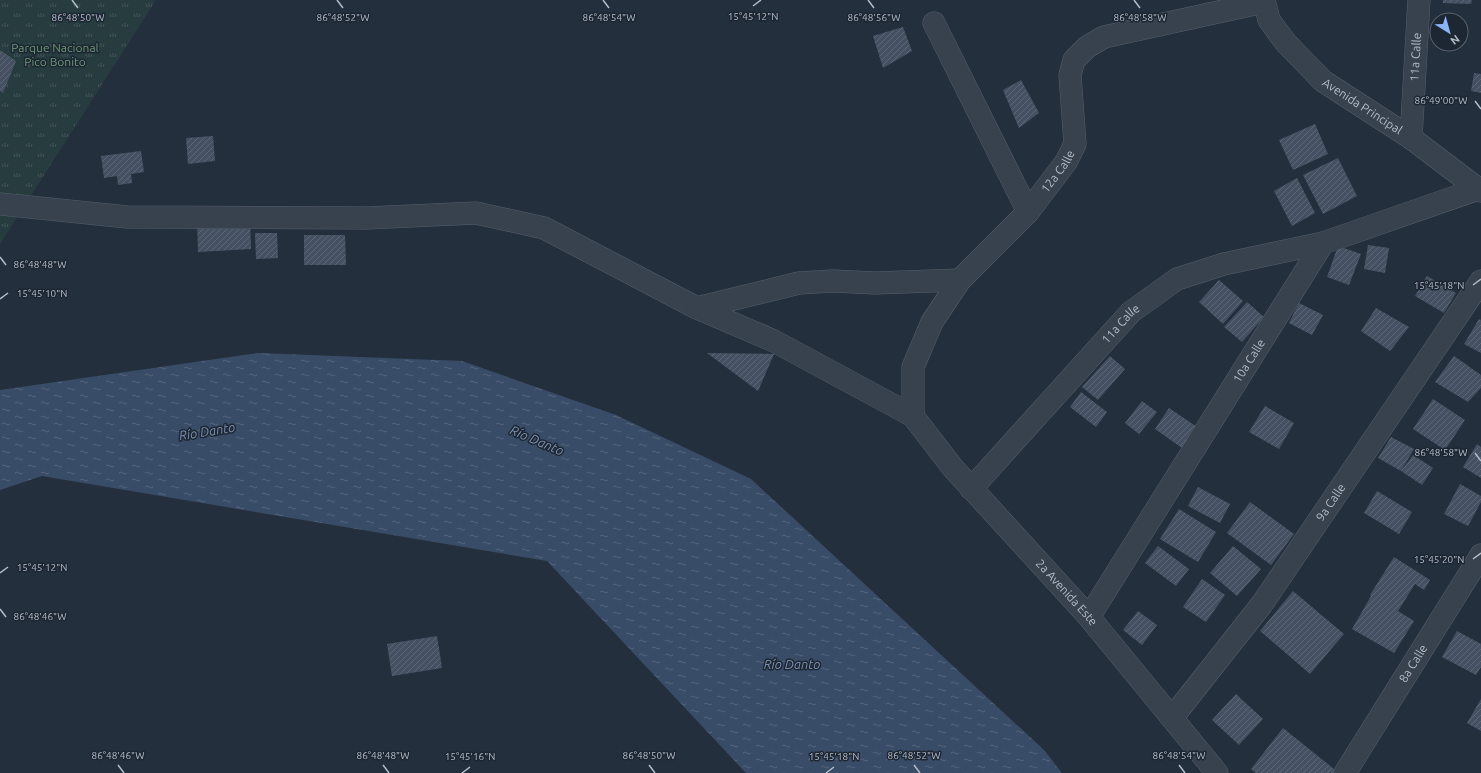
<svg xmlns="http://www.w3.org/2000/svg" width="1481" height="773" font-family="Ubuntu,sans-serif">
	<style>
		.park { fill: url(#park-tufts) }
		.water { fill: url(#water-ripples) }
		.building { fill: url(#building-hatch) }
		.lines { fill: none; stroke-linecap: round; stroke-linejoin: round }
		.minor-casing { stroke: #565f6c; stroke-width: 23 }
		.minor { stroke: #38414e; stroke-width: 22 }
		.ticks { fill: none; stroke: #b4bcc9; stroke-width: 1.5 }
		.labels { text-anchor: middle; stroke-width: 3; stroke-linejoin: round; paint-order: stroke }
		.park-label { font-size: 12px; fill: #6b9a76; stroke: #1d2633 }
		.street-label { font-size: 12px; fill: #b4bcc9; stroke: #1d2633 }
		.water-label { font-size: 13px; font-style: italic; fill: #7c92b1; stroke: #1d2633 }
		.ticks-label { font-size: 10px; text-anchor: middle; fill: #b4bcc9; stroke: #1d2633; stroke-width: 3; stroke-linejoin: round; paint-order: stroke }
	</style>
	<defs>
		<pattern id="park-tufts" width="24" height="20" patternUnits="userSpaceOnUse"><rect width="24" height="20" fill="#263c3f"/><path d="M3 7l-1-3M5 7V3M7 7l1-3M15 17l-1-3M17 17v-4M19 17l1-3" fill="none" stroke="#435659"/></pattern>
		<pattern id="water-ripples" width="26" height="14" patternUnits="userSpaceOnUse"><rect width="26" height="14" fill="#394c67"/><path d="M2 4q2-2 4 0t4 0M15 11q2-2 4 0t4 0" fill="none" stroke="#53647b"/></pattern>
		<pattern id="building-hatch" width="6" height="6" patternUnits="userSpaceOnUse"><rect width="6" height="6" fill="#455162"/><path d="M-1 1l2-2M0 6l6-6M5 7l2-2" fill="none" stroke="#5d6877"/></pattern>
	</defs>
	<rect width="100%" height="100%" fill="#242f3e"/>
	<polygon class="park" points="0,0 156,0 0,244"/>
	<polygon class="water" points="258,353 462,361 616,415 751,479 1044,750 1062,773 746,773 547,561 42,476 0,490 0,390"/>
	<g class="building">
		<polygon points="1443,0 1472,0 1471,4 1443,3"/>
		<polygon points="903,27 912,51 883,68 873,36"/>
		<polygon points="0,50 16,61 3,93 0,91"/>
		<polygon points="1474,73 1481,74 1481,93 1471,91"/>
		<polygon points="1021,80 1039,113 1019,128 1003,90"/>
		<polygon points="1315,124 1328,154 1293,170 1279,140"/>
		<polygon points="213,136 215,161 188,164 186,138"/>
		<polygon points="141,151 144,172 131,174 132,183 118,185 117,176 104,178 101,156"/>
		<polygon points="1338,158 1357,196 1323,214 1303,175"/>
		<polygon points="1297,178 1315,213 1292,226 1274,191"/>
		<polygon points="250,220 251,249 198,252 197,222"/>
		<polygon points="255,233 277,233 278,258 256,259"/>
		<polygon points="304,235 345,235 346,265 304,265"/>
		<polygon points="1368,245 1389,248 1385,273 1364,269"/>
		<polygon points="1338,246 1361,254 1349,285 1327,277"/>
		<polygon points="1427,276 1456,293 1444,313 1415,296"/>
		<polygon points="1219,280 1243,301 1223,324 1199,302"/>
		<polygon points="1247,302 1264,317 1242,342 1224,327"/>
		<polygon points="1299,303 1323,315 1312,335 1289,323"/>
		<polygon points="1376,308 1409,327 1390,351 1361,331"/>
		<polygon points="1479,319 1481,320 1481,353 1464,344"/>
		<polygon points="707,353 774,354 758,391"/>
		<polygon points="1110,356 1125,369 1098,400 1082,387"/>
		<polygon points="1454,356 1481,375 1481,388 1468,402 1435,382"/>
		<polygon points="1081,392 1107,412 1096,427 1070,407"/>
		<polygon points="1433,399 1465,420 1445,450 1413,429"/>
		<polygon points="1142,401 1157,412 1139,434 1125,423"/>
		<polygon points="1265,406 1294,423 1279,449 1249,432"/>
		<polygon points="1169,408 1197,427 1182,448 1155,429"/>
		<polygon points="1391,437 1414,449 1401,471 1378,458"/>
		<polygon points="1477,444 1481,447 1481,478 1463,467"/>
		<polygon points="1413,455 1433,468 1422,485 1401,471"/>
		<polygon points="1460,484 1481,496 1481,502 1468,526 1444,514"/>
		<polygon points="1198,487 1230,504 1220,523 1188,506"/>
		<polygon points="1377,491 1412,512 1399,534 1364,513"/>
		<polygon points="1250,502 1294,534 1271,565 1227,533"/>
		<polygon points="1179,509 1216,532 1198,562 1160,539"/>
		<polygon points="1158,546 1189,569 1176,586 1145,563"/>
		<polygon points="1233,546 1261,569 1237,596 1210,573"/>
		<polygon points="1394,557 1430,580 1424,590 1415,584 1398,611 1414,621 1394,653 1352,629 1371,596 1370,595"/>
		<polygon points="1202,579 1225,595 1206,622 1183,607"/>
		<polygon points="1293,591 1344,634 1310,674 1260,631"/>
		<polygon points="1138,611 1157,625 1142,645 1123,630"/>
		<polygon points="1457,631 1481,644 1481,667 1476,675 1442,657"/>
		<polygon points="437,636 442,668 392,676 387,644"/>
		<polygon points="1236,694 1263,719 1239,745 1212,720"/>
		<polygon points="1481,699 1481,731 1467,723"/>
		<polygon points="1283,728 1339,773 1256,773 1251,769"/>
	</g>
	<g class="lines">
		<defs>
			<g id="minor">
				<path id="s1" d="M 1264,0 L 1269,20 L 1286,43 L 1323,81 L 1411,138 L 1481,191"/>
				<polyline points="934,23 1028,212"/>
				<path id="s2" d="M 1411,138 L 1419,0"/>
				<path id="s3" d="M 0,204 L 127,217 L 367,218 L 476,213 L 544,228 L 697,308 L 774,341 L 913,416 L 953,468 L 1089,617 L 1217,773"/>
				<polyline points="697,308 799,283 833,281 875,283 960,280"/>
				<path id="s4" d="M 913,416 L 913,367 L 932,322 L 960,280 L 1028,212 L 1066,162 L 1075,144 L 1070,75 L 1074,60 L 1087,47 L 1104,37 L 1264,2"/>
				<path id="s5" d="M 971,489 L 1131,312 L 1177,279 L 1224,264 L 1323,243"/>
				<path id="s6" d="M 1089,617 L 1323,243 L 1478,189"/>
				<path id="s7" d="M 1172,718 L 1262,604 L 1481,281"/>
				<path id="s8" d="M 1345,773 L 1481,555"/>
			</g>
		</defs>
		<use href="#minor" class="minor-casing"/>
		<use href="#minor" class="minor"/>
	</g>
	<path class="ticks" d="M 72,0 L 78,8M 337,0 L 343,8M 603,0 L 609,8M 868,0 L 874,8M 1134,0 L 1140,8M 753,6 L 761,0M 1475,101 L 1481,109M 0,257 L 6,265M 1473,285 L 1481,279M 0,299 L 8,293M 1475,453 L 1481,461M 1473,559 L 1481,553M 0,573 L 8,567M 0,609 L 6,617M 118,765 L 124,773M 383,765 L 389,773M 649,765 L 655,773M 914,765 L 920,773M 1179,765 L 1185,773M 462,773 L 470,767M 826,773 L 834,767"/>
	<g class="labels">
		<g class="park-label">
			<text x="55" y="52">Parque Nacional<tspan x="55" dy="14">Pico Bonito</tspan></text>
		</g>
		<g class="street-label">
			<text dy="4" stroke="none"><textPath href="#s2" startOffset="81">11a Calle</textPath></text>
			<text dy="4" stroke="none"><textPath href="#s1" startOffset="149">Avenida Principal</textPath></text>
			<text dy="4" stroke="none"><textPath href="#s4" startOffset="295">12a Calle</textPath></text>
			<text dy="4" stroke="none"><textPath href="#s5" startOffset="223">11a Calle</textPath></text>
			<text dy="4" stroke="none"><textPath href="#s6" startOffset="302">10a Calle</textPath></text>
			<text dy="4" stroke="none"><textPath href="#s7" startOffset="268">9a Calle</textPath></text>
			<text dy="4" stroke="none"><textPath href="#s3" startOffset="1195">2a Avenida Este</textPath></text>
			<text dy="4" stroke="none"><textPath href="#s8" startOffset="129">8a Calle</textPath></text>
		</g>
		<g class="water-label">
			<text transform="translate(207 431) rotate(-9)" y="5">Río Danto</text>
			<text transform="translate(537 440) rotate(23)" y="5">Río Danto</text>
			<text x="792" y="669">Río Danto</text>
		</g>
	</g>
	<g class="ticks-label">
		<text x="753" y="20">15°45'12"N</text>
		<text x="78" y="21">86°48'50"W</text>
		<text x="343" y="21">86°48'52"W</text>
		<text x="874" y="21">86°48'56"W</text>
		<text x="1140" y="21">86°48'58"W</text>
		<text x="609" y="21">86°48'54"W</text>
		<text x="1441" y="104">86°49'00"W</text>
		<text x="40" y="268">86°48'48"W</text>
		<text x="1439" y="289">15°45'18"N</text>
		<text x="42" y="297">15°45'10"N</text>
		<text x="1441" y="456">86°48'58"W</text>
		<text x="1439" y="563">15°45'20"N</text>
		<text x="42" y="571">15°45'12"N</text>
		<text x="40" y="620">86°48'46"W</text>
		<text x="118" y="759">86°48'46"W</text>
		<text x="383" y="759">86°48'48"W</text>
		<text x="649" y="759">86°48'50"W</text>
		<text x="914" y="759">86°48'52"W</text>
		<text x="1179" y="759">86°48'54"W</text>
		<text x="470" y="760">15°45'16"N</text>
		<text x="834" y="760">15°45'18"N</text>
	</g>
	<g transform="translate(1449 32) rotate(143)"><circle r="19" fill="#1d2633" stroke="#59626f"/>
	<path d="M0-3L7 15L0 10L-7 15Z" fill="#8ab4f8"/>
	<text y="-6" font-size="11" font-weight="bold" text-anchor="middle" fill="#b4bcc9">N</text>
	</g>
</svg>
